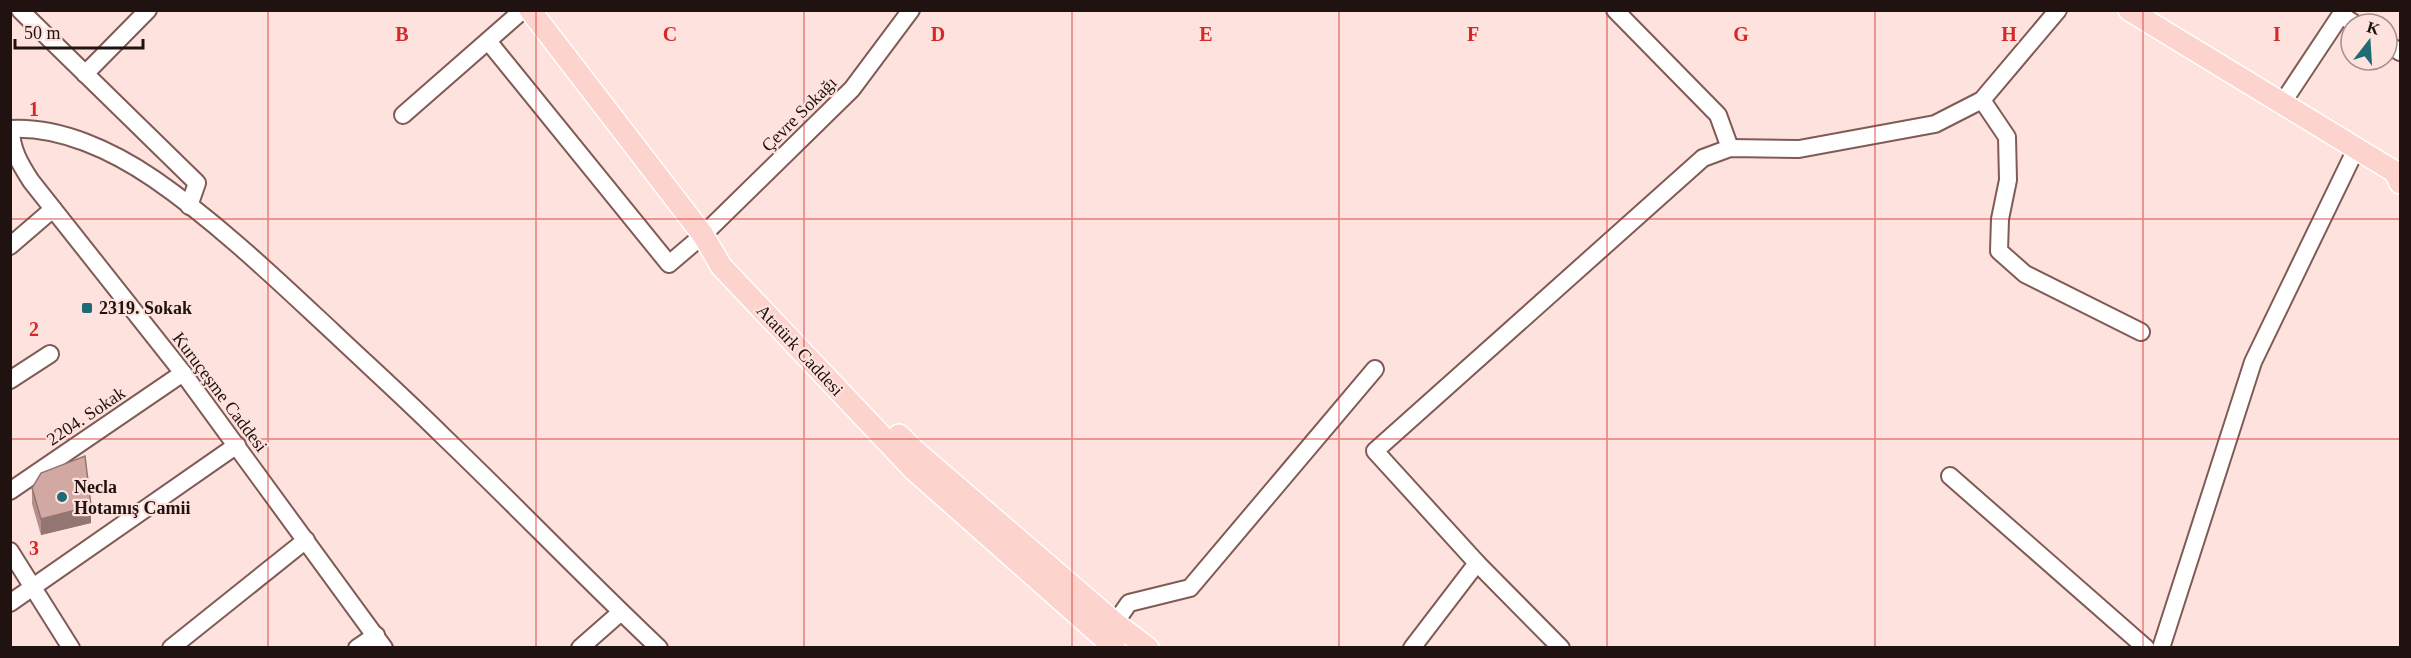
<svg xmlns="http://www.w3.org/2000/svg" width="2411" height="658" font-family="Georgia,serif">
	<style>
		.lines { fill: none; stroke-linecap: round; stroke-linejoin: round }
		.minor-casing { stroke: #805b56; stroke-width: 20 }
		.major-casing { stroke: #fff; stroke-width: 24 }
		.minor { stroke: #fff; stroke-width: 16 }
		.major { stroke: #fdd3cd; stroke-width: 21 }
		.wall { fill: #b5908b }
		.shaded-wall { fill: #937671 }
		.building { fill: #d2a8a2; stroke: #937671; stroke-width: 1.5 }
		.grid { fill: none; stroke: #d62828; stroke-width: 1.5; stroke-opacity: 0.55 }
		.poi-dot { fill: #1f6a74; stroke: #fde2de; stroke-width: 2 }
		.labels { text-anchor: middle; stroke-width: 4.5; stroke-linejoin: round; paint-order: stroke }
		.street-label { font-size: 18px; fill: #201210; stroke: #fde2de }
		.poi-label { font-size: 18px; font-weight: bold; fill: #201210; stroke: #fde2de; text-anchor: start }
		.grid-label { font-size: 20px; text-anchor: middle; font-weight: bold; fill: #d62828; stroke: #fde2de; stroke-width: 4.5; stroke-linejoin: round; paint-order: stroke }
	</style>
	<rect width="100%" height="100%" fill="#fde2de"/>
	<g class="lines">
		<defs>
			<g id="minor">
				<polyline points="20,10 197,183 189,206"/>
				<polyline points="1615,10 1718,115 1730,148"/>
				<polyline points="2341,15 2355,24"/>
				<polyline points="488,41 669,264 703,235 852,89 911,10"/>
				<polyline points="2387,44 2400,52"/>
				<polyline points="85,74 148,10"/>
				<polyline points="1982,100 2007,137 2008,180 2000,219 1999,251 2025,274 2141,332"/>
				<polyline points="2281,105 2344,10"/>
				<polyline points="403,115 523,10"/>
				<path d="M 10,129 C 60,126 113,151 154,179 C 218,223 276,279 333,332 C 370,367 409,402 445,438 C 517,507 586,579 659,648"/>
				<path d="M 11,129 C 11,149 20,164 31,181 L 183,373 L 384,648"/>
				<polyline points="10,246 53,209"/>
				<polyline points="10,380 50,354"/>
				<polyline points="1950,476 2146,648"/>
				<polyline points="10,491 183,373"/>
				<polyline points="10,551 71,648"/>
				<polyline points="1477,563 1561,648"/>
				<polyline points="10,603 237,445"/>
				<polyline points="1115,623 1129,603 1190,588 1375,369"/>
				<polyline points="171,648 306,540"/>
				<polyline points="357,648 376,635"/>
				<polyline points="580,648 621,612"/>
				<polyline points="1412,648 1477,563 1375,451 1703,158 1730,148 1799,149 1935,124 1982,100 2058,10"/>
				<polyline points="2161,648 2253,362 2356,149"/>
			</g>
			<g id="major">
				<polyline points="530,10 703,235 721,266 914,470 1115,648"/>
				<polyline points="2129,10 2395,172 2400,183"/>
				<polyline points="899,435 913,449 1115,623 1148,648"/>
			</g>
		</defs>
		<use href="#minor" class="minor-casing"/>
		<use href="#major" class="major-casing"/>
		<use href="#minor" class="minor"/>
		<use href="#major" class="major"/>
	</g>
	<polygon class="wall" points="32,488 91,523 41,535 32,504"/>
	<polygon class="shaded-wall" points="91,506 91,523 41,535 41,519"/>
	<polygon class="building" points="85,456 91,506 41,519 32,488 41,473"/>
	<path class="grid" d="M 268,10 L 268,648M 536,10 L 536,648M 804,10 L 804,648M 1072,10 L 1072,648M 1339,10 L 1339,648M 1607,10 L 1607,648M 1875,10 L 1875,648M 2143,10 L 2143,648M 10,219 L 2400,219M 10,439 L 2400,439"/>
	<g class="poi-dot">
		<rect x="81" y="302" width="12" height="12" rx="3"/>
		<circle cx="62" cy="497" r="6"/>
	</g>
	<g class="labels">
		<g class="street-label">
			<text transform="translate(799 114) rotate(-45)" y="6">Çevre Sokağı</text>
			<text transform="translate(800 350) rotate(47)" y="6">Atatürk Caddesi</text>
			<text transform="translate(220 392) rotate(53)" y="6">Kuruçeşme Caddesi</text>
			<text transform="translate(86 416) rotate(-34)" y="6">2204. Sokak</text>
		</g>
		<g class="poi-label">
			<text x="99" y="314">2319. Sokak</text>
			<text x="74" y="493">Necla<tspan x="74" dy="21">Hotamış Camii</tspan></text>
		</g>
	</g>
	<g class="grid-label">
		<text x="402" y="41">B</text>
		<text x="670" y="41">C</text>
		<text x="938" y="41">D</text>
		<text x="1206" y="41">E</text>
		<text x="1473" y="41">F</text>
		<text x="1741" y="41">G</text>
		<text x="2009" y="41">H</text>
		<text x="2277" y="41">I</text>
		<text x="34" y="116">1</text>
		<text x="34" y="336">2</text>
		<text x="34" y="555">3</text>
	</g>
	<rect width="2411" height="658" fill="none" stroke="#201210" stroke-width="24"/>
	<g transform="translate(2369 42) rotate(17)"><circle r="28" fill="#fde2de" stroke="#a58f8c" stroke-width="1.5"/>
	<path d="M0-4.5L10 22L0 15L-10 22Z" fill="#1f6a74"/>
	<text y="-9" font-size="16" font-weight="bold" text-anchor="middle" fill="#201210">K</text>
	</g>
	<path d="M15 39v9h128v-9" fill="none" stroke="#201210" stroke-width="3"/>
	<text x="24" y="39" font-size="18" fill="#201210" stroke="#fde2de" stroke-width="4.5" paint-order="stroke">50 m</text>
</svg>
